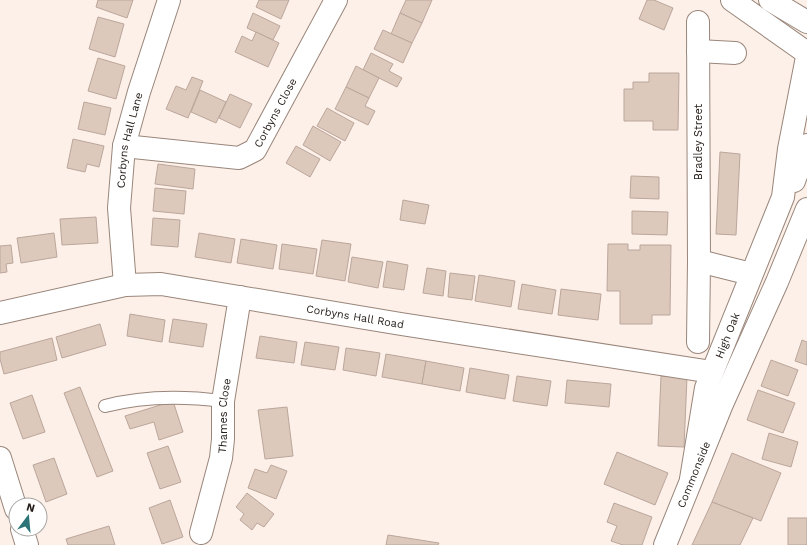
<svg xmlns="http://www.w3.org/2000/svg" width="807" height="545" font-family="'Work Sans',sans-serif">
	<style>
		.building { fill: #ddc8bc; stroke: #bba69b }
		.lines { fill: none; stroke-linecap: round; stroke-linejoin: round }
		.lane-casing { stroke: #99867b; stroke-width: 14 }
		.street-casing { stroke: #99867b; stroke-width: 24 }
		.secondary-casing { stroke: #99867b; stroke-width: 24 }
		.primary-casing { stroke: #99867b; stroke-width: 24 }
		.lane { stroke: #fff; stroke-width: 12 }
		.street { stroke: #fff; stroke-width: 22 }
		.secondary { stroke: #fff; stroke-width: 22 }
		.primary { stroke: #fff; stroke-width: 22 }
		.labels { text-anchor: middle; stroke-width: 3; stroke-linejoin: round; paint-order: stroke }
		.street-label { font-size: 11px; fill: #231b17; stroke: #fff }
	</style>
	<rect width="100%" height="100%" fill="#fdf0e8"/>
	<g class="building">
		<polygon points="98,0 133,0 127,18 96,7"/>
		<polygon points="259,0 289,0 281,19 256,7"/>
		<polygon points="406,0 432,0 422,23 400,13"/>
		<polygon points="647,0 654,0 673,8 664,30 639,19"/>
		<polygon points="253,13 280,26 273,40 247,28"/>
		<polygon points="400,13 422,23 412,43 391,34"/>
		<polygon points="98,17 124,24 115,57 89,49"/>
		<polygon points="383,30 412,43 403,63 374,49"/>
		<polygon points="256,32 279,43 268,67 235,52 242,36 252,41"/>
		<polygon points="371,53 393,64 389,71 402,78 397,87 363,70"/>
		<polygon points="98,58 125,66 116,99 88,91"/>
		<polygon points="356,66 379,78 369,98 346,87"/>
		<polygon points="649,73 679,73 678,130 653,130 653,121 624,121 624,89 633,89 633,82 649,82"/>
		<polygon points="192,77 203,81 188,118 166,109 176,86 186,90"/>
		<polygon points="346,87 369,98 365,106 375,111 368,125 335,109"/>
		<polygon points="200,90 226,102 216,123 191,112"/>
		<polygon points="230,94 252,104 240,128 219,118"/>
		<polygon points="84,102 111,108 105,135 78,129"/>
		<polygon points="327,108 354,123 345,141 317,126"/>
		<polygon points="313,126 341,142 330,161 303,145"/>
		<polygon points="73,139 104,146 99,167 87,164 85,172 67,168"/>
		<polygon points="296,146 320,159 310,177 286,163"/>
		<polygon points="720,152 740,154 736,235 716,234"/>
		<polygon points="158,164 195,169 193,189 155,184"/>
		<polygon points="631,176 659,177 659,199 630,198"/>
		<polygon points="155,188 186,191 184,214 153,211"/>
		<polygon points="403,200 429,205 425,224 400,220"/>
		<polygon points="632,211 668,212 667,235 632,234"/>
		<polygon points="96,217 98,243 62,245 60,219"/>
		<polygon points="153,218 180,220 178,247 151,245"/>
		<polygon points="54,233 57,257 21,263 17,238"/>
		<polygon points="199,233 235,239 231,263 195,257"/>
		<polygon points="241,239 277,245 273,269 237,263"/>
		<polygon points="322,240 351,244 345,281 316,276"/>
		<polygon points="282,244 317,249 313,274 279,269"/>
		<polygon points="608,244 628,244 628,250 640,250 640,245 671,245 670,315 652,315 652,324 620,324 620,291 607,291"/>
		<polygon points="11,245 13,263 6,264 7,272 0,273 0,246"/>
		<polygon points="352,257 383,262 378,288 348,282"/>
		<polygon points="387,261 408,265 404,290 383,287"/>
		<polygon points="427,268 446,271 443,296 423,293"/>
		<polygon points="450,273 475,276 472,300 448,297"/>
		<polygon points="479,275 515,281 511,307 475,301"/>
		<polygon points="522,284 556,290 552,314 518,309"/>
		<polygon points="561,289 601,294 598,320 558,315"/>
		<polygon points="130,314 165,320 162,342 127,336"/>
		<polygon points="173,319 207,324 203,347 169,342"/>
		<polygon points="100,324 106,345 62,358 56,337"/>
		<polygon points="260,336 297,342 294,363 256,358"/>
		<polygon points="52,338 57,360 4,374 0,359 0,352"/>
		<polygon points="802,340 807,342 807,365 795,361"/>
		<polygon points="305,342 339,347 335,370 301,365"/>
		<polygon points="346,348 380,353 376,376 343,370"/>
		<polygon points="386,354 426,361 422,384 382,377"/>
		<polygon points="771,360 798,370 788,396 761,386"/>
		<polygon points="426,361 464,368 460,391 422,384"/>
		<polygon points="470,368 509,375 505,399 466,392"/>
		<polygon points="517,376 551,381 547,406 513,401"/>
		<polygon points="661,376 687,377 684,447 658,446"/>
		<polygon points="567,380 611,384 609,407 565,403"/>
		<polygon points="80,387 113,471 97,477 64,393"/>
		<polygon points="758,390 795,403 783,433 747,420"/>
		<polygon points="32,395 45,432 23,439 10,403"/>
		<polygon points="173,401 183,432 159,440 154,422 130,429 125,416"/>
		<polygon points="287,407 293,456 265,459 258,410"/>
		<polygon points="769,433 798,442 791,467 762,459"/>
		<polygon points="168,446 181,482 160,489 147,453"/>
		<polygon points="617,452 668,473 655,505 604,484"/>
		<polygon points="732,453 781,473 761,521 712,502"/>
		<polygon points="54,458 67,494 46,502 33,465"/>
		<polygon points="271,465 287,471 276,499 248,488 255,469 267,473"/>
		<polygon points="247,493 274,514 264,527 257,523 252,530 240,520 244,514 236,507"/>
		<polygon points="170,500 183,537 162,544 149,508"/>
		<polygon points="712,502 753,518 740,545 692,545"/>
		<polygon points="614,503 652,517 642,545 623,545 611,541 617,526 607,522"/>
		<rect x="788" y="518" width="19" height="27"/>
		<polygon points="109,526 115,545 68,545 66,539"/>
		<polygon points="388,535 439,543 438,545 386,545"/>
	</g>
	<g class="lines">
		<defs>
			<path id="lane" d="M 105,406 C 142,396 184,396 223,401"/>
			<g id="street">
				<polyline points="698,51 735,53"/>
				<path id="s1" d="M 124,146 L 239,158 L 255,150 L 336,0"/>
				<polyline points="699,261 751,274"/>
				<path id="s2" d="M 125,285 L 119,208 L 124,146 L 139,92 L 169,0"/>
				<path id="s3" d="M 0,313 L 125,285 L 161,284 L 401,324 L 712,372"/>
				<polyline points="698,342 699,261 698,22"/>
				<polyline points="0,458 16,509"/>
				<polyline points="22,529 27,545"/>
				<path id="s4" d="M 201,533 L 221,458 L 223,439 L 223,401 L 240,297"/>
			</g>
			<g id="secondary">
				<polyline points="794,181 807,145"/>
				<path id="s5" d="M 691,479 L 706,388 L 783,197 L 789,149 L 807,57"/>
				<path id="s6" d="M 665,545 L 722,404 L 777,282 L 807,209"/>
			</g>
			<g id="primary">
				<polyline points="732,0 807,53"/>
				<polyline points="770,0 807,22"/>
			</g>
		</defs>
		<use href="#lane" class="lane-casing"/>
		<use href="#street" class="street-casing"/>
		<use href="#secondary" class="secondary-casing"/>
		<use href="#primary" class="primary-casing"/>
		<use href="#lane" class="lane"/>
		<use href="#street" class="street"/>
		<use href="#secondary" class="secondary"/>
		<use href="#primary" class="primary"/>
	</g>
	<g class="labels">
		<g class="street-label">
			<text dy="4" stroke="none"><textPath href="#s1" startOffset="176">Corbyns Close</textPath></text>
			<text dy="4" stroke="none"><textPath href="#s2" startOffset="146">Corbyns Hall Lane</textPath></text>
			<text transform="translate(698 142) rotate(-90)" y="4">Bradley Street</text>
			<text dy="4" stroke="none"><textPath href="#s3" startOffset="361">Corbyns Hall Road</textPath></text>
			<text dy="4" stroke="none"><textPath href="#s5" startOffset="149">High Oak</textPath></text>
			<text dy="4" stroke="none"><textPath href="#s4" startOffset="120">Thames Close</textPath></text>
			<text dy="4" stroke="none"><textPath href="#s6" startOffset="76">Commonside</textPath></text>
		</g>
	</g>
	<g transform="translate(28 517) rotate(16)"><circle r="19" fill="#ffffff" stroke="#a7a4a2"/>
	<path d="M0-3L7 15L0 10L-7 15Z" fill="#2b7579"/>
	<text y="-6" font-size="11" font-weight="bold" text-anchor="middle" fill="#231b17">N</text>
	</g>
</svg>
